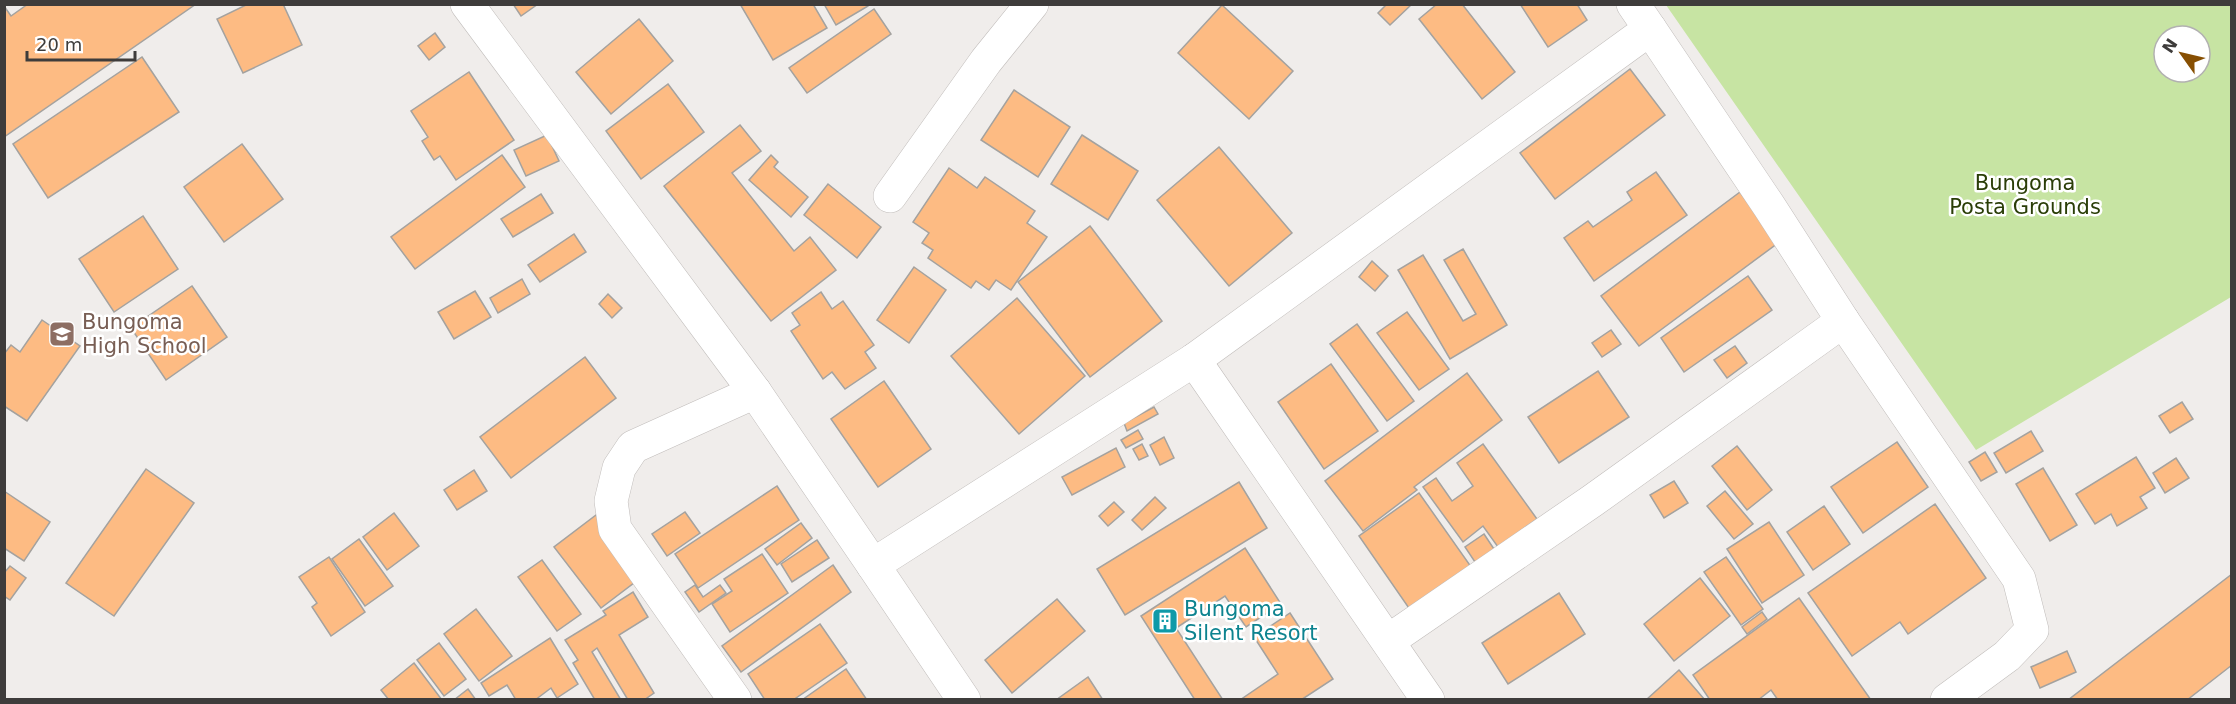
<svg xmlns="http://www.w3.org/2000/svg" width="2236" height="704" font-family="'DejaVu Sans',sans-serif">
	<style>
		.green { fill: #c7e4a3; fill-rule: evenodd }
		.building { fill: #fdbb83; stroke: #a4a29f; stroke-width: 1.5 }
		.lines { fill: none; stroke-linecap: round; stroke-linejoin: round }
		.street-casing { stroke: #c1bdbb; stroke-width: 34 }
		.street { stroke: #fff; stroke-width: 33 }
		.labels { text-anchor: middle; stroke-width: 5; stroke-linejoin: round; paint-order: stroke }
		.park-label { font-size: 21px; fill: #2a3e07; stroke: #fff }
		.education-label { font-size: 21px; fill: #785e54; stroke: #fff; text-anchor: start }
		.culture-label { font-size: 21px; fill: #0d838f; stroke: #fff; text-anchor: start }
	</style>
	<rect width="100%" height="100%" fill="#f0edeb"/>
	<path class="green" d="M 1666,5 L 2231,5 L 2231,297 L 1976,450 ZM 2164,36 L 2200,36 L 2200,72 L 2164,72 Z"/>
	<g class="building">
		<polygon points="28,4 196,4 4,137 4,6 11,16"/>
		<polygon points="248,4 283,4 302,45 243,73 217,19"/>
		<polygon points="513,4 538,4 521,16"/>
		<polygon points="740,4 813,4 827,28 773,60"/>
		<polygon points="824,4 868,4 868,6 836,25"/>
		<polygon points="1387,4 1412,4 1390,25 1378,13"/>
		<polygon points="1437,4 1462,4 1515,72 1482,99 1419,19"/>
		<polygon points="1520,4 1577,4 1587,20 1548,47"/>
		<polygon points="1222,5 1293,71 1249,119 1178,53"/>
		<polygon points="874,9 891,34 807,93 789,68"/>
		<polygon points="639,19 673,61 611,114 576,72"/>
		<polygon points="435,33 445,47 429,60 418,46"/>
		<polygon points="142,57 179,112 48,198 13,144"/>
		<polygon points="1630,69 1665,115 1555,199 1520,153"/>
		<polygon points="469,72 514,140 456,180 440,156 434,160 422,141 428,137 411,111"/>
		<polygon points="668,84 704,132 641,179 606,131"/>
		<polygon points="1014,90 1070,127 1038,177 981,140"/>
		<polygon points="740,125 761,151 732,173 794,251 810,237 836,270 771,321 664,186"/>
		<polygon points="547,135 559,161 526,176 514,150"/>
		<polygon points="1082,135 1138,171 1108,220 1051,184"/>
		<polygon points="242,144 283,199 224,242 184,187"/>
		<polygon points="1219,147 1292,233 1229,286 1157,200"/>
		<polygon points="502,155 525,187 415,269 391,237"/>
		<polygon points="771,155 778,162 774,167 808,197 791,217 749,180"/>
		<polygon points="949,168 977,188 985,177 1035,211 1027,223 1047,237 1011,290 996,280 989,290 976,281 971,288 928,258 933,250 922,243 929,233 913,222"/>
		<polygon points="1656,172 1687,215 1594,281 1564,238 1588,221 1593,227 1632,200 1627,192"/>
		<polygon points="828,184 881,227 857,258 804,215"/>
		<polygon points="1740,192 1778,243 1639,346 1601,296"/>
		<polygon points="541,194 553,213 513,237 501,219"/>
		<polygon points="143,216 178,269 114,312 79,259"/>
		<polygon points="1090,226 1162,321 1090,377 1018,282"/>
		<polygon points="574,234 586,252 540,282 528,265"/>
		<polygon points="1463,249 1507,325 1450,359 1398,270 1423,255 1463,321 1476,314 1444,260"/>
		<polygon points="1372,261 1388,276 1375,291 1359,277"/>
		<polygon points="914,267 946,290 909,343 877,320"/>
		<polygon points="1748,276 1772,310 1684,372 1661,338"/>
		<polygon points="522,279 530,294 498,313 490,298"/>
		<polygon points="192,286 227,337 166,380 131,328"/>
		<polygon points="475,291 491,317 454,339 438,312"/>
		<polygon points="821,292 832,309 843,301 874,345 865,352 876,368 845,389 832,372 823,379 791,331 800,325 792,313"/>
		<polygon points="608,294 622,308 612,318 599,304"/>
		<polygon points="1017,298 1085,376 1019,434 951,356"/>
		<polygon points="1407,312 1449,369 1419,390 1377,333"/>
		<polygon points="42,320 80,346 27,421 4,406 4,354 11,345 20,352"/>
		<polygon points="1357,324 1414,401 1387,421 1330,344"/>
		<polygon points="1611,330 1621,344 1602,357 1592,343"/>
		<polygon points="1735,346 1747,363 1727,378 1714,360"/>
		<polygon points="585,357 616,398 511,478 480,437"/>
		<polygon points="1331,364 1378,431 1324,469 1278,402"/>
		<polygon points="1598,371 1629,417 1559,463 1528,417"/>
		<polygon points="1467,373 1502,420 1414,487 1417,490 1363,531 1325,481"/>
		<polygon points="884,381 931,449 878,487 831,419"/>
		<polygon points="2182,402 2193,419 2170,433 2159,416"/>
		<polygon points="1154,407 1158,414 1127,431 1124,423"/>
		<polygon points="1138,430 1143,439 1126,448 1121,440"/>
		<polygon points="2031,431 2043,451 2006,473 1994,453"/>
		<polygon points="1164,437 1174,458 1160,465 1150,445"/>
		<polygon points="1897,442 1928,487 1863,533 1831,487"/>
		<polygon points="1142,444 1148,456 1139,460 1133,449"/>
		<polygon points="1483,444 1537,519 1498,547 1483,526 1463,542 1423,487 1436,478 1452,501 1473,486 1457,463"/>
		<polygon points="1737,446 1772,490 1747,510 1712,466"/>
		<polygon points="1116,448 1125,467 1072,495 1062,477"/>
		<polygon points="1985,452 1997,472 1981,481 1969,462"/>
		<polygon points="2136,457 2155,488 2140,497 2147,508 2117,526 2111,514 2095,524 2076,494"/>
		<polygon points="2176,458 2189,478 2165,493 2153,473"/>
		<polygon points="2043,468 2077,525 2050,541 2016,484"/>
		<polygon points="146,469 194,503 114,616 66,583"/>
		<polygon points="474,470 487,491 457,510 444,490"/>
		<polygon points="1674,481 1688,503 1664,518 1650,495"/>
		<polygon points="1239,482 1267,528 1125,615 1097,569"/>
		<polygon points="777,486 799,520 698,588 675,554"/>
		<polygon points="4,491 50,522 24,561 4,548"/>
		<polygon points="1725,491 1753,524 1734,539 1707,506"/>
		<polygon points="1419,493 1474,571 1413,614 1359,536"/>
		<polygon points="1155,497 1166,508 1142,530 1132,520"/>
		<polygon points="1114,502 1124,512 1108,526 1099,516"/>
		<polygon points="1935,504 1986,578 1908,634 1900,622 1852,656 1808,593"/>
		<polygon points="1824,506 1850,544 1813,570 1787,532"/>
		<polygon points="685,512 700,533 667,556 652,534"/>
		<polygon points="394,513 419,546 387,570 363,537"/>
		<polygon points="596,515 643,576 601,608 554,547"/>
		<polygon points="1769,522 1804,575 1762,603 1727,549"/>
		<polygon points="801,523 812,538 777,565 765,549"/>
		<polygon points="1484,534 1498,555 1479,568 1465,547"/>
		<polygon points="359,539 393,586 365,606 332,559"/>
		<polygon points="817,540 829,558 792,582 781,564"/>
		<polygon points="1245,548 1281,604 1246,627 1225,596 1176,628 1223,700 1195,700 1141,616"/>
		<polygon points="762,554 788,593 730,632 712,604 732,591 724,579"/>
		<polygon points="329,557 365,612 331,636 312,607 317,603 299,577"/>
		<polygon points="1726,557 1763,609 1741,625 1704,572"/>
		<polygon points="542,560 581,614 557,631 518,577"/>
		<polygon points="833,565 851,592 741,672 722,646"/>
		<polygon points="10,566 26,578 10,600 4,596 4,573"/>
		<polygon points="2232,574 2232,665 2187,700 2068,700"/>
		<polygon points="1700,578 1730,616 1674,661 1644,624"/>
		<polygon points="695,585 703,597 720,585 726,593 699,612 685,592"/>
		<polygon points="633,592 648,617 619,635 654,693 644,700 628,700 597,648 592,652 621,700 595,700 573,663 578,660 565,640 606,615 603,611"/>
		<polygon points="1559,593 1585,634 1508,684 1482,643"/>
		<polygon points="1799,598 1871,700 1778,700 1771,690 1758,700 1710,700 1693,675"/>
		<polygon points="1057,599 1085,631 1012,693 985,660"/>
		<polygon points="476,609 512,656 479,681 444,634"/>
		<polygon points="1762,612 1767,619 1747,634 1742,627"/>
		<polygon points="1290,613 1333,679 1301,700 1240,700 1278,674 1254,637"/>
		<polygon points="820,624 847,663 793,700 765,700 748,674"/>
		<polygon points="550,638 578,684 557,698 551,688 535,700 516,700 507,685 489,696 481,683"/>
		<polygon points="439,643 466,679 444,696 417,660"/>
		<polygon points="2067,651 2076,672 2040,688 2031,667"/>
		<polygon points="414,663 442,700 389,700 381,690"/>
		<polygon points="846,669 867,700 802,700"/>
		<polygon points="1679,670 1705,700 1646,700"/>
		<polygon points="1088,677 1103,700 1056,700"/>
		<polygon points="468,689 476,700 454,700"/>
	</g>
	<g class="lines">
		<defs>
			<g id="street">
				<polyline points="467,4 755,392 873,565 1194,360 1650,29 1633,4"/>
				<polyline points="1650,29 1769,206 1843,321 2019,579 2032,630 2007,656 1947,700"/>
				<polyline points="890,196 986,61 1032,4"/>
				<polyline points="1194,360 1428,700"/>
				<polyline points="873,565 964,700"/>
				<polyline points="1388,641 1592,501 1843,321"/>
				<polyline points="735,700 615,529 611,501 619,468 633,447 755,392"/>
			</g>
		</defs>
		<use href="#street" class="street-casing"/>
		<use href="#street" class="street"/>
	</g>
	<defs>
		<symbol id="school-square" viewBox="-11 -11 22 22"><rect x="-9" y="-9" width="18" height="18" rx="4" fill="#8d6e63" stroke="#fff"/><path d="M0-5L7-2L0 1L-7-2ZM-4 1L0 2.5L4 1V4Q0 6-4 4Z" fill="#fff"/></symbol>
		<symbol id="building-square" viewBox="-11 -11 22 22"><rect x="-9" y="-9" width="18" height="18" rx="4" fill="#0f9aa8" stroke="#fff"/><path d="M-4-6H4V6H1V3H-1V6H-4ZM-2.5-4.3h1.7v1.8h-1.7ZM.8-4.3h1.7v1.8H.8ZM-2.5-1h1.7V.8h-1.7ZM.8-1h1.7V.8H.8Z" fill="#fff"/></symbol>
	</defs>
	<g fill-rule="evenodd">
		<use href="#school-square" x="47" y="319" width="30" height="30"/>
		<use href="#building-square" x="1150" y="606" width="30" height="30"/>
	</g>
	<g class="labels">
		<g class="park-label">
			<text x="2025" y="190">Bungoma<tspan x="2025" dy="24">Posta Grounds</tspan></text>
		</g>
		<g class="education-label">
			<text x="82" y="329">Bungoma<tspan x="82" dy="24">High School</tspan></text>
		</g>
		<g class="culture-label">
			<text x="1184" y="616">Bungoma<tspan x="1184" dy="24">Silent Resort</tspan></text>
		</g>
	</g>
	<rect width="2236" height="704" fill="none" stroke="#3e3c3b" stroke-width="12"/>
	<g transform="translate(2182 54) rotate(304)"><circle r="28" fill="#ffffff" stroke="#b2b1b1" stroke-width="1.5"/>
	<path d="M0-4.5L10 22L0 15L-10 22Z" fill="#874f02"/>
	<text y="-9" font-size="16" font-weight="bold" text-anchor="middle" fill="#3e3c3b">N</text>
	</g>
	<path d="M27 51v9h108v-9" fill="none" stroke="#3e3c3b" stroke-width="3"/>
	<text x="36" y="51" font-size="18" fill="#3e3c3b" stroke="#ffffff" stroke-width="4.5" paint-order="stroke">20 m</text>
</svg>
